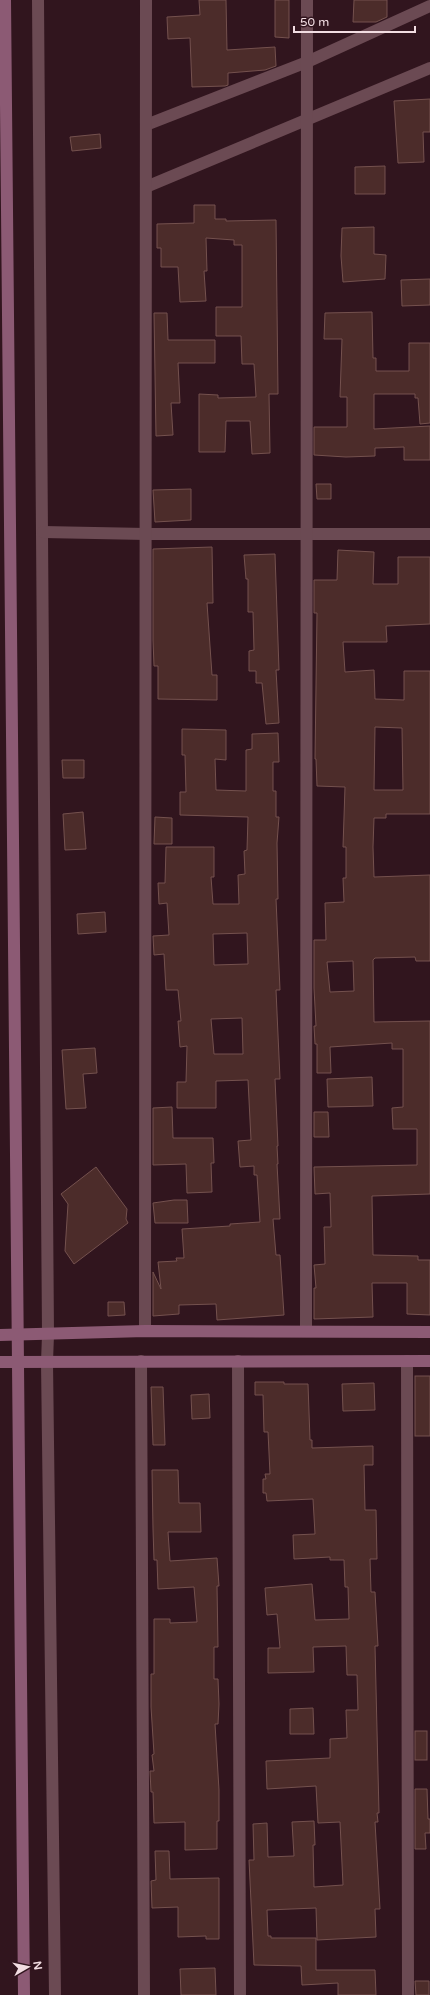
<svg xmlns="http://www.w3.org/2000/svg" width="430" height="1995" font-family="'Varela Round',sans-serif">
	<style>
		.building { fill: #4c2c2a; stroke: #74514e; fill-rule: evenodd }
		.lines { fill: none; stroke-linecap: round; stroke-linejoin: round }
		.street { stroke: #6b4a53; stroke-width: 12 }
		.secondary { stroke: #8c5a74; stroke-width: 12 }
	</style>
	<rect width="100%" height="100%" fill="#31151e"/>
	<g class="building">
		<polygon points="199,0 226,0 227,50 275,47 276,66 265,70 228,73 228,85 225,86 192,87 190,38 168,39 167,17 200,15"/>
		<polygon points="275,0 289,0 289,38 275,37"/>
		<polygon points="354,0 387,0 387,17 376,22 353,22"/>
		<polygon points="430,99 430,132 423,132 424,162 398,163 394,101"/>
		<polygon points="100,134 101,148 72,151 70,137"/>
		<polygon points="385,166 385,194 355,194 355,167"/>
		<polygon points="194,205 215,205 215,219 226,219 226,221 276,220 278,394 269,394 270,453 252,454 250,421 226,421 225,452 199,452 199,394 218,395 218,398 256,397 254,364 242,364 241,336 216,336 216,307 242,307 242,245 234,245 234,240 206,238 207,271 204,271 206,301 180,302 178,267 161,267 161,248 157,248 157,224 194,223"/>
		<polygon points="374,227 374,254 386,255 385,279 343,282 341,256 342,228"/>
		<polygon points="430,279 430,305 402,306 401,280"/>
		<polygon points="372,312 373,358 376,358 376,371 409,371 409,343 430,343 430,423 420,424 418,398 415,398 415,394 374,394 374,429 430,426 430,460 404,460 404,447 375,448 375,456 346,457 314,455 314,427 347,427 347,397 340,397 342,339 324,339 325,313"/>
		<polygon points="154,313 167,313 168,340 215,340 215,363 178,363 180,403 171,403 173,435 156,436"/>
		<polygon points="316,484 331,484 331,499 317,499"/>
		<polygon points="191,489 191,520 155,522 153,490"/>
		<polygon points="212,547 213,603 207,603 212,675 217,675 217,700 158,699 158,666 154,666 153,640 153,549"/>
		<path d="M 338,550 L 374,552 L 373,584 L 398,584 L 398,557 L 430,557 L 430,624 L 386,626 L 387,642 L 343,642 L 345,672 L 374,670 L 375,699 L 404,700 L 404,671 L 430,671 L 430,814 L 386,814 L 386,818 L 374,818 L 373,847 L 374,877 L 430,875 L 430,961 L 416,961 L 415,957 L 375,958 L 373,960 L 374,1022 L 430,1021 L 430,1194 L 372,1196 L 373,1255 L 418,1256 L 418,1260 L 430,1260 L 430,1315 L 407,1314 L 407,1283 L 372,1283 L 373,1317 L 314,1319 L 314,1288 L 316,1288 L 314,1265 L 325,1264 L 324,1227 L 331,1227 L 330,1193 L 315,1194 L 314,1167 L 417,1165 L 417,1129 L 393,1129 L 392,1108 L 403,1107 L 403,1049 L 392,1049 L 392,1043 L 330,1047 L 331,1073 L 317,1073 L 317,1044 L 315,1044 L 314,1026 L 316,1026 L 314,988 L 314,940 L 326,940 L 325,903 L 344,902 L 343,878 L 346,878 L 346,847 L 343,847 L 345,787 L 317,786 L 316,759 L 315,759 L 317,613 L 314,613 L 314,580 L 337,580 ZM 375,727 L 402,728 L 403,790 L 374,790 ZM 353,961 L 354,991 L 330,992 L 327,962 Z"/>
		<polygon points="275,554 279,670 276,670 279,723 266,724 262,683 256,683 256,671 249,671 249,651 254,650 253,612 248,612 248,579 246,579 244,555"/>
		<path d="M 182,729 L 226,730 L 226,760 L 215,759 L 216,790 L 246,791 L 246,750 L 252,749 L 252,734 L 278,733 L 279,762 L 273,762 L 273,791 L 276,791 L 276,817 L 279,817 L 277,843 L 278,899 L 276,899 L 280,990 L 276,990 L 280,1079 L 275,1079 L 278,1146 L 277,1146 L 278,1164 L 277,1164 L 280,1219 L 273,1219 L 276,1255 L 280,1255 L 284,1315 L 217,1320 L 216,1304 L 179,1305 L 179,1314 L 153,1316 L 153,1272 L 161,1289 L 158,1262 L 177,1261 L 176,1258 L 184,1258 L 182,1229 L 230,1226 L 230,1224 L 260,1222 L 257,1175 L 254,1175 L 254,1166 L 240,1167 L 238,1141 L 251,1140 L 248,1080 L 216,1081 L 216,1108 L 177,1108 L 177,1082 L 186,1082 L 187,1046 L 180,1047 L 178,1021 L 181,1021 L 178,990 L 166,990 L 164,954 L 154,955 L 153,936 L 169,935 L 167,903 L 159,904 L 158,883 L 165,883 L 166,847 L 214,847 L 214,877 L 211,877 L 213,904 L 239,904 L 238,875 L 245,874 L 244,851 L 247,850 L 248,817 L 180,815 L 180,792 L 186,792 L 185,755 L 182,755 ZM 247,933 L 248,964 L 214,965 L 213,934 ZM 242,1018 L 243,1054 L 214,1054 L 211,1019 Z"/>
		<polygon points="62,760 84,760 84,778 63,778"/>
		<polygon points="83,812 86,849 65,850 63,814"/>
		<polygon points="155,817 172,818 172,844 154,844"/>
		<polygon points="105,912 106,932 78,934 77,914"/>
		<polygon points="95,1048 97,1073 83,1074 86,1108 66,1109 62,1050"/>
		<polygon points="372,1077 373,1106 328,1107 327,1079"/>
		<polygon points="172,1107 173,1138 213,1138 214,1163 211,1163 212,1192 187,1193 186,1164 153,1165 153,1108"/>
		<polygon points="314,1112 328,1112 329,1137 314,1137"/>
		<polygon points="96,1167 127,1209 126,1219 128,1223 74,1264 65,1251 68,1204 61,1194"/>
		<polygon points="174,1200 187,1200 188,1223 155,1223 153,1203"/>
		<polygon points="108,1302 124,1302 125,1315 108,1316"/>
		<rect x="415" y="1376" width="15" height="60"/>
		<polygon points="255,1382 284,1382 284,1384 308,1384 310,1440 312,1440 312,1448 373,1446 373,1465 364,1465 365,1510 376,1510 377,1559 370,1559 371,1592 375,1592 378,1646 375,1646 379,1813 377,1813 378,1822 375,1822 380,1909 375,1909 376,1937 317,1940 316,1908 267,1910 268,1936 271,1936 271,1938 316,1938 316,1970 375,1970 376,1995 338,1995 338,1983 302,1985 301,1966 254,1965 249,1860 254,1860 253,1824 267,1823 268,1857 294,1856 292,1822 314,1821 315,1845 313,1845 314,1887 343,1885 340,1822 318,1823 316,1786 267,1789 266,1761 330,1758 330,1739 347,1738 346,1710 358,1710 357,1675 347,1675 346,1646 313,1647 314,1672 268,1673 268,1648 280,1648 277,1614 267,1615 265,1588 312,1584 315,1620 349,1619 348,1587 345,1587 344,1560 330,1560 330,1557 294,1559 293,1535 315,1534 313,1499 267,1501 266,1493 263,1493 263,1479 266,1479 265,1474 270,1474 268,1432 264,1432 263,1395 255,1395"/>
		<polygon points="374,1383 375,1410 343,1411 342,1384"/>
		<polygon points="151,1387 163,1387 165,1445 153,1445"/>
		<polygon points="209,1394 210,1418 192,1419 191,1395"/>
		<polygon points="152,1470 178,1470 179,1503 200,1503 201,1532 168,1532 170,1561 217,1558 219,1586 217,1586 218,1647 214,1647 214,1679 218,1679 219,1704 218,1724 215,1724 219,1790 219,1821 217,1821 217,1849 185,1850 185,1822 154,1823 153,1792 151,1792 150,1771 154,1771 152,1755 154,1754 151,1707 151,1674 154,1674 154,1619 170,1619 170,1623 197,1622 194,1587 158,1589 157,1560 154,1560 153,1529"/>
		<polygon points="313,1708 314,1734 290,1734 290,1709"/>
		<rect x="415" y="1731" width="12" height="29"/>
		<polygon points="415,1789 427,1789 428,1819 430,1819 430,1833 425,1833 426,1849 415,1849"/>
		<polygon points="155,1851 169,1851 170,1879 219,1878 219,1939 206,1939 206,1936 178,1937 178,1907 152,1908 151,1881 156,1880"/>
		<polygon points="215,1968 216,1995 181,1995 180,1969"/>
		<polygon points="415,1981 429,1981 429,1995 416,1995"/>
	</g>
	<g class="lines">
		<g class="street">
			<polyline points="38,0 48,1335 47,1362 55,1995"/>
			<polyline points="146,125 307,62 430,6"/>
			<polyline points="146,187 430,68"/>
			<polyline points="43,532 146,534 430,534"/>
			<polyline points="145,1331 146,0"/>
			<polyline points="306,1331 307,0"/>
			<polyline points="141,1361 144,1995"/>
			<polyline points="238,1361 240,1995"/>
			<polyline points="407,1361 408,1995"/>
		</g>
		<g class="secondary">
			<polyline points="5,0 24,1995"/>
			<polyline points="0,1335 145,1331 430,1332"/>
			<polyline points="0,1362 430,1361"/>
		</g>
	</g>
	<g transform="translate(28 1967) rotate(81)" stroke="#31151e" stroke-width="3" paint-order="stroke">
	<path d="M0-3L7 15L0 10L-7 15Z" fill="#f2dde2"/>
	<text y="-6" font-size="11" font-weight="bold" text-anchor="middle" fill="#f2dde2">N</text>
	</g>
	<path d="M294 26v6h121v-6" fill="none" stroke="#f2dde2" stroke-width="2"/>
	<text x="300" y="26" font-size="12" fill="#f2dde2" stroke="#31151e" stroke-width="3" paint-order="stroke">50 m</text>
</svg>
